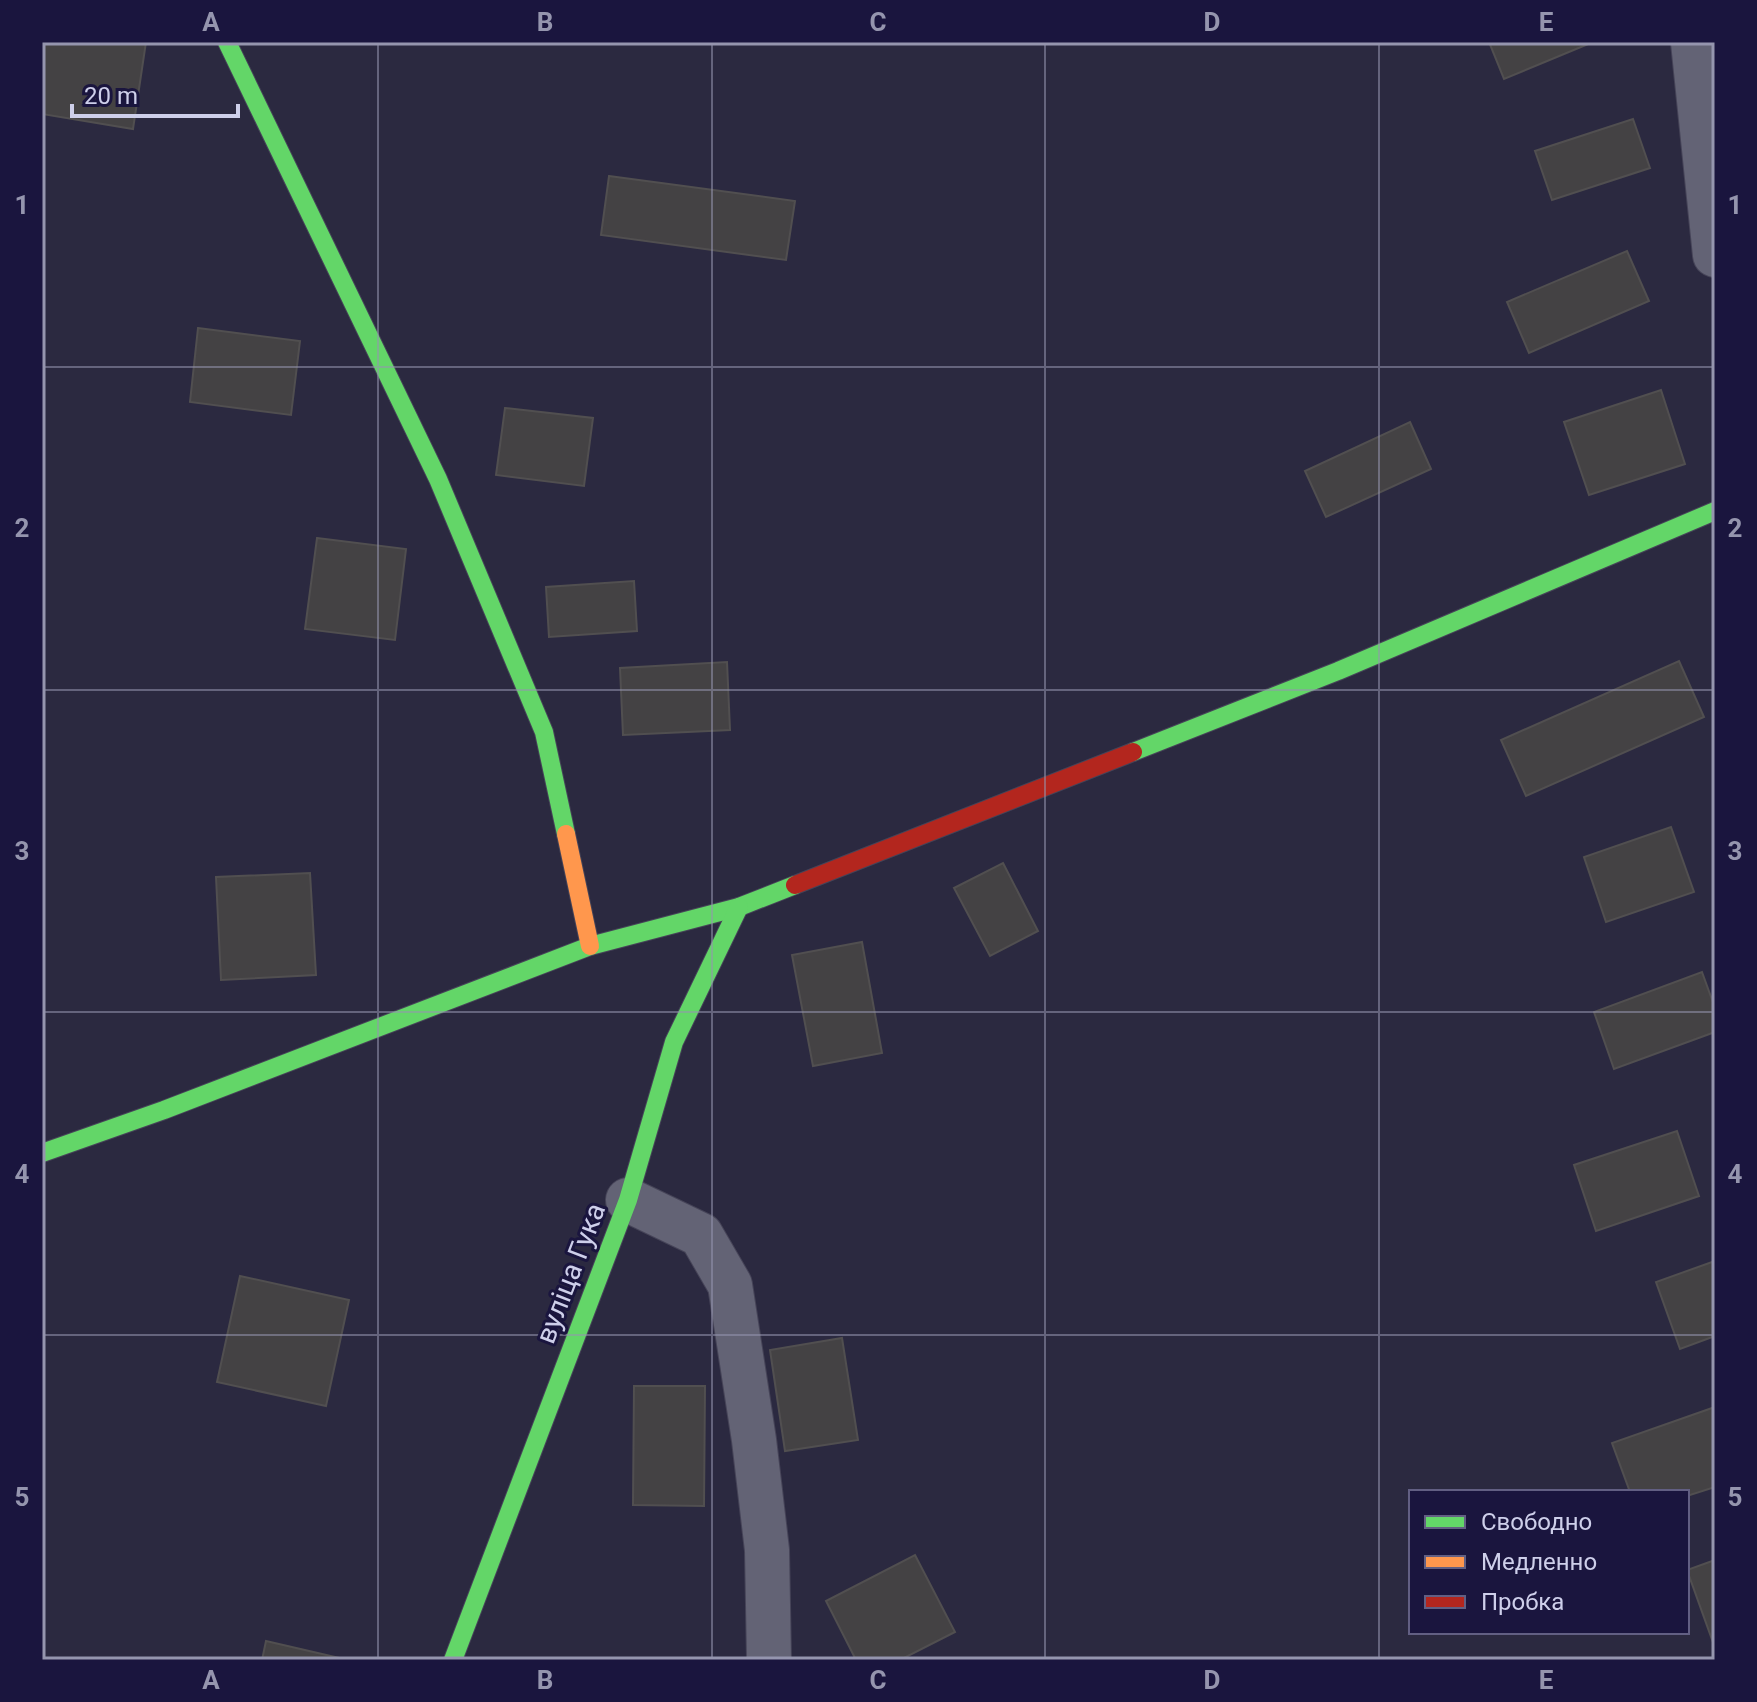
<svg xmlns="http://www.w3.org/2000/svg" width="1757" height="1702" font-family="Roboto,sans-serif">
	<style>
		.building { fill: #444244; stroke: #514f50; stroke-width: 2 }
		.lines { fill: none; stroke-linecap: round; stroke-linejoin: round }
		.street-casing { stroke: #464458; stroke-width: 46 }
		.fast-casing { stroke: #464458; stroke-width: 20 }
		.slow-casing { stroke: #464458; stroke-width: 20 }
		.jam-casing { stroke: #464458; stroke-width: 20 }
		.street { stroke: #636375; stroke-width: 44 }
		.fast { stroke: #63d668; stroke-width: 18 }
		.slow { stroke: #ff974d; stroke-width: 18 }
		.jam { stroke: #b3261e; stroke-width: 18 }
		.grid { fill: none; stroke: #9595ae; stroke-width: 2; stroke-opacity: 0.55 }
		.labels { text-anchor: middle; stroke-width: 6; stroke-linejoin: round; paint-order: stroke }
		.street-label { font-size: 28px; fill: #cecfea; stroke: #1a153e }
		.neatline { fill: none; stroke: #9595ae; stroke-width: 3 }
		.grid-label { font-size: 26px; text-anchor: middle; font-weight: bold; fill: #9595ae }
	</style>
	<rect width="100%" height="100%" fill="#2b2940"/>
	<g class="building">
		<polygon points="42,42 146,42 133,129 42,114"/>
		<polygon points="1489,42 1593,42 1504,79"/>
		<polygon points="1633,119 1650,168 1552,200 1535,151"/>
		<polygon points="609,176 795,201 786,260 601,235"/>
		<polygon points="1627,251 1649,301 1529,353 1507,302"/>
		<polygon points="198,328 300,341 291,415 190,402"/>
		<polygon points="1661,390 1685,464 1589,495 1564,422"/>
		<polygon points="505,408 593,418 584,486 496,475"/>
		<polygon points="1410,422 1431,469 1326,517 1305,471"/>
		<polygon points="317,538 406,549 395,640 305,629"/>
		<polygon points="634,581 637,631 549,637 546,587"/>
		<polygon points="1679,661 1704,717 1526,796 1501,740"/>
		<polygon points="727,662 730,730 623,735 620,668"/>
		<polygon points="1671,827 1694,892 1606,922 1584,857"/>
		<polygon points="1003,863 1038,931 990,956 954,888"/>
		<polygon points="310,873 316,975 221,980 216,877"/>
		<polygon points="862,942 882,1053 813,1066 792,955"/>
		<polygon points="1702,972 1715,1008 1715,1032 1614,1069 1594,1012"/>
		<polygon points="1677,1131 1699,1196 1596,1231 1574,1165"/>
		<polygon points="1715,1261 1715,1336 1680,1349 1656,1282"/>
		<polygon points="240,1276 349,1300 326,1406 217,1382"/>
		<polygon points="842,1338 858,1440 785,1451 770,1350"/>
		<polygon points="634,1386 705,1386 704,1506 633,1505"/>
		<polygon points="1715,1407 1715,1487 1687,1496 1687,1492 1630,1492 1612,1443"/>
		<polygon points="915,1555 955,1632 900,1660 856,1660 826,1601"/>
		<polygon points="1715,1560 1715,1648 1687,1570"/>
		<polygon points="266,1641 348,1660 262,1660"/>
	</g>
	<g class="lines">
		<defs>
			<g id="street">
				<polyline points="1693,42 1715,255"/>
				<polyline points="628,1200 701,1235 730,1285 754,1440 767,1550 769,1660"/>
			</g>
			<g id="fast">
				<polyline points="227,42 438,479 544,732 566,834"/>
				<polyline points="1133,752 1338,671 1715,511"/>
				<polyline points="42,1153 164,1110 590,946 739,907 795,885"/>
				<polyline points="453,1660 628,1200 674,1042 739,907"/>
			</g>
			<polyline id="slow" points="566,834 590,946"/>
			<polyline id="jam" points="795,885 1133,752"/>
		</defs>
		<use href="#street" class="street-casing"/>
		<use href="#fast" class="fast-casing"/>
		<use href="#slow" class="slow-casing"/>
		<use href="#jam" class="jam-casing"/>
		<use href="#street" class="street"/>
		<use href="#fast" class="fast"/>
		<use href="#slow" class="slow"/>
		<use href="#jam" class="jam"/>
	</g>
	<path class="grid" d="M 378,42 L 378,1660M 712,42 L 712,1660M 1045,42 L 1045,1660M 1379,42 L 1379,1660M 42,367 L 1715,367M 42,690 L 1715,690M 42,1012 L 1715,1012M 42,1335 L 1715,1335"/>
	<g class="labels">
		<g class="street-label">
			<text transform="translate(570 1273) rotate(-69)" y="10">вуліца Гука</text>
		</g>
	</g>
	<rect width="1757" height="1702" fill="none" stroke="#1a153e" stroke-width="88"/>
	<rect x="1409" y="1490" width="280" height="144" fill="#1a153e" stroke="#625f83" stroke-width="2"/>
	<rect x="1425" y="1516" width="40" height="12" fill="#63d668" stroke="#625f83" stroke-width="2"/>
	<text x="1481" y="1530" font-size="24" fill="#cecfea">Свободно</text>
	<rect x="1425" y="1556" width="40" height="12" fill="#ff974d" stroke="#625f83" stroke-width="2"/>
	<text x="1481" y="1570" font-size="24" fill="#cecfea">Медленно</text>
	<rect x="1425" y="1596" width="40" height="12" fill="#b3261e" stroke="#625f83" stroke-width="2"/>
	<text x="1481" y="1610" font-size="24" fill="#cecfea">Пробка</text>
	<path d="M72 104v12h166v-12" fill="none" stroke="#cecfea" stroke-width="4"/>
	<text x="84" y="104" font-size="24" fill="#cecfea" stroke="#1a153e" stroke-width="6" paint-order="stroke">20 m</text>
	<rect x="44" y="44" width="1669" height="1614" class="neatline"/>
	<g class="grid-label">
		<text x="211" y="31">A</text>
		<text x="545" y="31">B</text>
		<text x="878" y="31">C</text>
		<text x="1212" y="31">D</text>
		<text x="1546" y="31">E</text>
		<text x="22" y="214">1</text>
		<text x="1735" y="214">1</text>
		<text x="22" y="537">2</text>
		<text x="1735" y="537">2</text>
		<text x="22" y="860">3</text>
		<text x="1735" y="860">3</text>
		<text x="22" y="1183">4</text>
		<text x="1735" y="1183">4</text>
		<text x="22" y="1506">5</text>
		<text x="1735" y="1506">5</text>
		<text x="211" y="1689">A</text>
		<text x="545" y="1689">B</text>
		<text x="878" y="1689">C</text>
		<text x="1212" y="1689">D</text>
		<text x="1546" y="1689">E</text>
	</g>
</svg>
